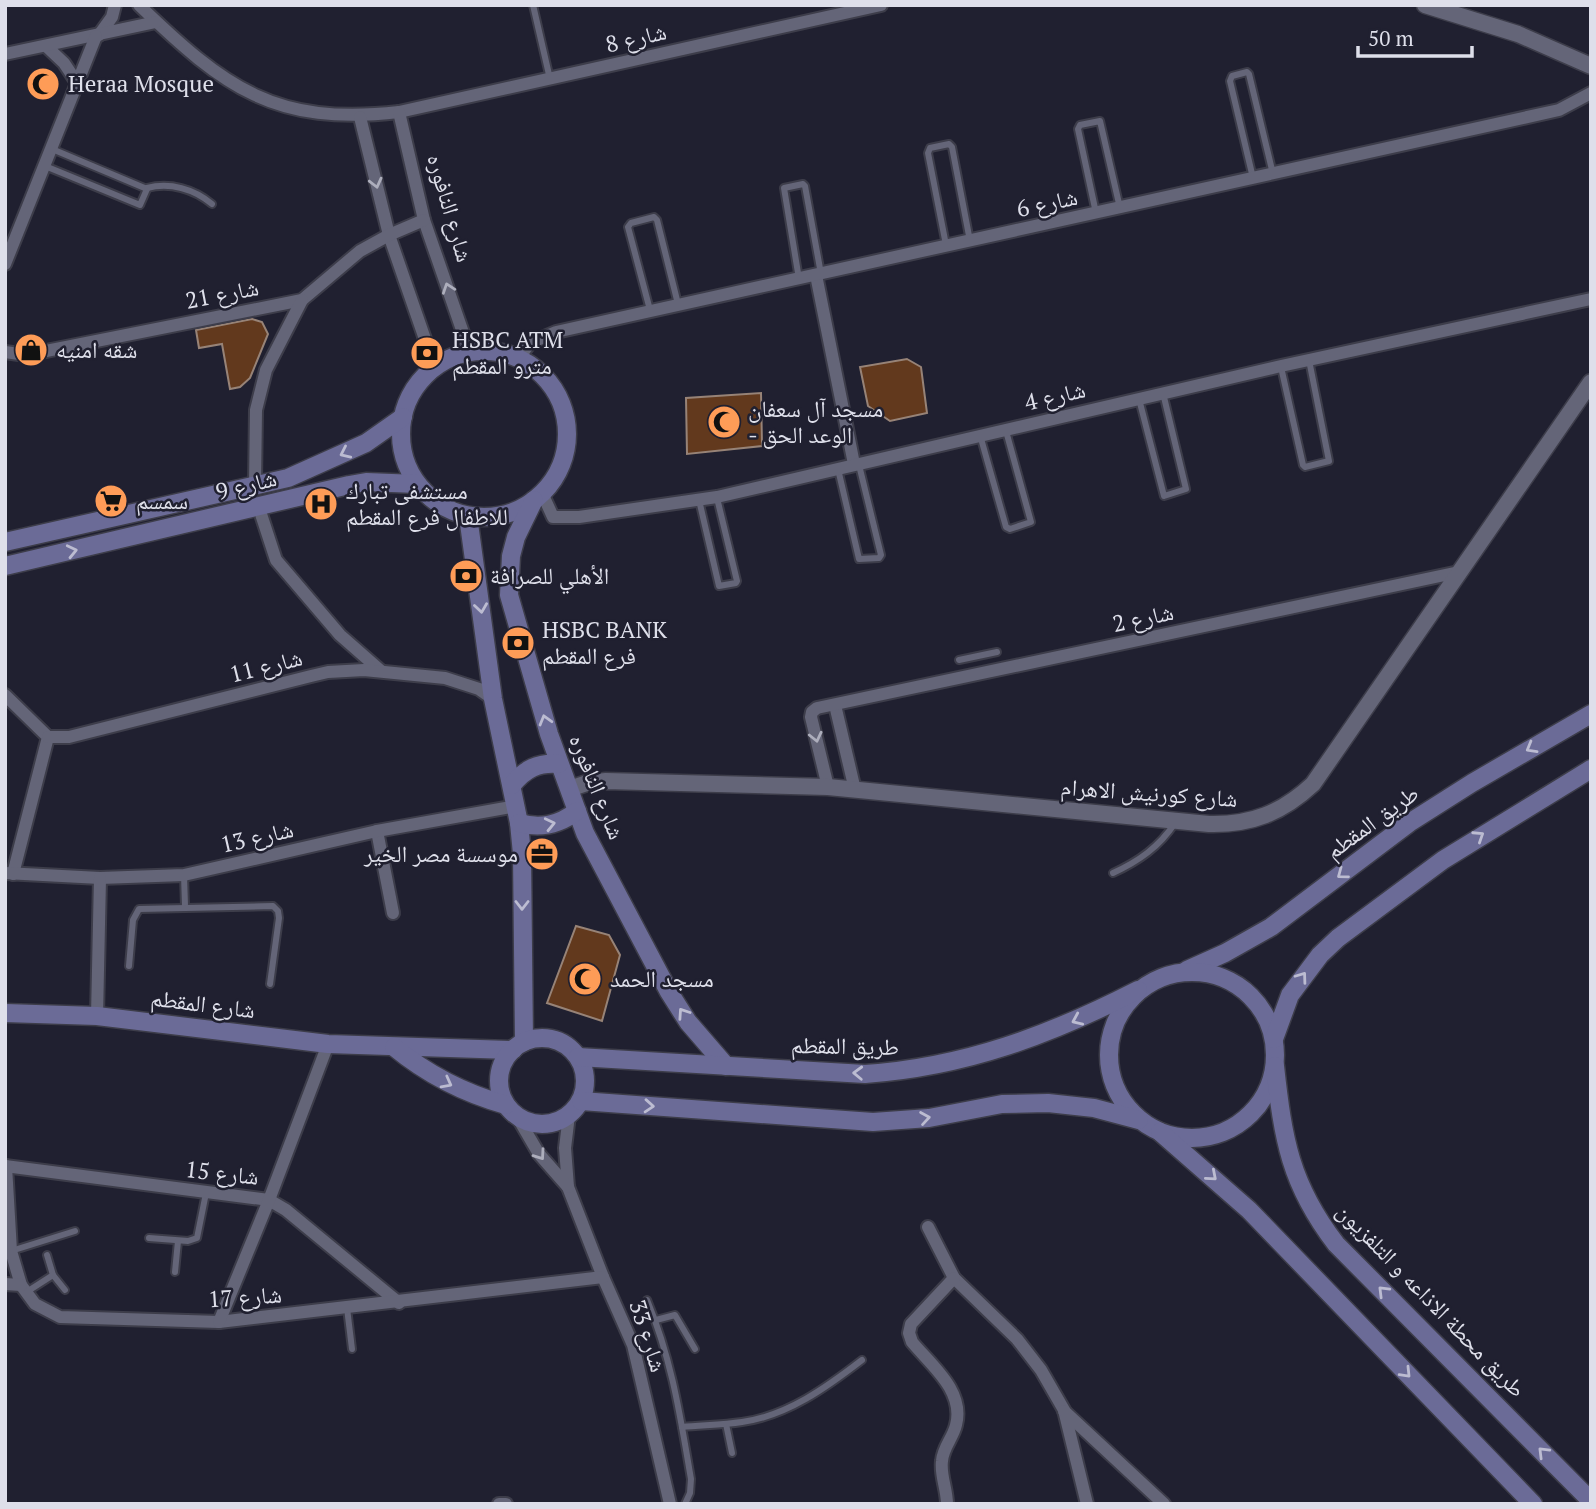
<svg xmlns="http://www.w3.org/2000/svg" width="1596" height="1509" font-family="'PT Serif','Noto Naskh Arabic',serif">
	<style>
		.building { fill: #62391d; stroke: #978377; stroke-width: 2 }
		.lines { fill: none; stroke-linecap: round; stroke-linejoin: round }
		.service-casing { stroke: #3d3d4a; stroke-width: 10 }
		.minor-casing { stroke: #3d3d4a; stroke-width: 16 }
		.tertiary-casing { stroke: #3d3d4a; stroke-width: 19 }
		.secondary-casing { stroke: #3d3d4a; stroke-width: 21 }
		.service { stroke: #646578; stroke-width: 6 }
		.minor { stroke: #646578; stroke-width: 12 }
		.tertiary { stroke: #646578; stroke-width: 16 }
		.secondary { stroke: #6b6b97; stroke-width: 18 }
		.oneway { stroke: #adaebc }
		.oneway2 { stroke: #bcbcd1 }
		.labels { text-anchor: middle; stroke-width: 5; stroke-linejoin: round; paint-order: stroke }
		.street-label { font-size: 23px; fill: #dedfea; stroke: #202030 }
		.poi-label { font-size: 23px; fill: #dedfea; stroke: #202030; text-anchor: start }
	</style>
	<rect width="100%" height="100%" fill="#202030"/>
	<g class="building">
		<polygon points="252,319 262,322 268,334 250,378 240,387 230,389 222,344 199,348 196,330"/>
		<polygon points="907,359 921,367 927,413 890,421 868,406 860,367"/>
		<polygon points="761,393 762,446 687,454 686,398"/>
		<polygon points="576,926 609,935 620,955 602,1021 547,1003"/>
	</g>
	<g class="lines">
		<defs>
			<g id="service">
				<polyline points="533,5 550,79"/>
				<polyline points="45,166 140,205 147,189 52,149"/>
				<polyline points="1253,178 1230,81 1232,76 1247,72 1249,74 1273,174"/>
				<path d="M 147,188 C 170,182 194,189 212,204"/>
				<polyline points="1096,213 1078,129 1080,125 1100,121 1120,208"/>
				<polyline points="946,245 928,153 930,148 949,144 952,147 970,241"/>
				<polyline points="799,279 784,188 803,184 805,186 821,274"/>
				<polyline points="650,310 628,227 631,223 654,217 657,220 678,304"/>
				<polyline points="1281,367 1303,465 1305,467 1329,461 1309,360"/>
				<polyline points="1139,399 1164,496 1186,489 1163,393"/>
				<polyline points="980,435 1006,527 1010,529 1031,522 1006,431"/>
				<polyline points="838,469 859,559 879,558 881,555 859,465"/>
				<polyline points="699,500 719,586 736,583 737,581 717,498"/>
				<polyline points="959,660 997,652"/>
				<path d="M 1113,873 C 1139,861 1159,847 1175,823"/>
				<polyline points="184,875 185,906"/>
				<polyline points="129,966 133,920 139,909 273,906 278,911 279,918 270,984"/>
				<polyline points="149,1238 188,1241 197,1238 206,1193"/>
				<polyline points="11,1251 75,1231"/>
				<polyline points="47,1255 53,1275 65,1290"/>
				<polyline points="175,1272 178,1241"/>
				<polyline points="25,1293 53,1275"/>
				<path d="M 647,1300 C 672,1360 680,1415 691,1479 L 690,1493 L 685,1504"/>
				<polyline points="347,1308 352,1349"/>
				<polyline points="656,1320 675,1315 695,1349"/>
				<polyline points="726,1424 732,1453"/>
				<path d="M 682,1427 C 702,1425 722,1425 742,1422 C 787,1416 827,1387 862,1360"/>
			</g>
			<g id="minor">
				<path d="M 139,5 C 225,88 275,126 399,112 L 881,5"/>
				<polyline points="99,35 112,17 115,5"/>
				<polyline points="46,46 64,63 78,84"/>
				<polyline points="5,54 156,22"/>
				<polyline points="399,112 424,220 470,353"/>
				<polyline points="360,117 389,235 435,368"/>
				<polyline points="5,264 96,36"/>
				<polyline points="816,275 854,464"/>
				<polyline points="5,352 26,355 302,300 360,251 389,235 424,220"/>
				<polyline points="518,359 530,343 556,332 1559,110 1591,93"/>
				<polyline points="255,484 256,410 266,370 302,300"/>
				<polyline points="542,493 553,517 579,517 717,497 1281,366 1591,299"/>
				<polyline points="259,508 276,560 340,635 381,671"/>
				<polyline points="5,695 48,737 13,874"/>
				<polyline points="835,705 855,790"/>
				<polyline points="48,737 69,737 311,676 328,672 364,670 445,678 479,689 493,699"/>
				<polyline points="828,787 811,717 812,712 817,708 1459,572"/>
				<polyline points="377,831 393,913"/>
				<polyline points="5,873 100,878 184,875 377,831 516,806"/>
				<polyline points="97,1016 100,878"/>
				<polyline points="569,1115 565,1148 568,1187 603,1277 633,1345 670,1504"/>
				<polyline points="518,1118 539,1154 568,1187"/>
				<polyline points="5,1166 269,1200 286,1210 399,1303"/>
				<polyline points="6,1166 11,1251 21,1285 35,1304 60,1317 219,1322 603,1277"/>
				<polyline points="928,1227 954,1278 1017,1339 1041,1370 1064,1410 1087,1504"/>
				<polyline points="5,1284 21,1285"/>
				<polyline points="219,1322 269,1200 328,1044"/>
				<polyline points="1064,1411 1164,1504"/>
				<polyline points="499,1504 506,1504"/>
				<path d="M 947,1504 C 947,1489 940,1475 942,1461 C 943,1447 953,1438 956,1425 C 965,1391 931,1365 912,1342 L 909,1333 L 911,1324 L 954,1278"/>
			</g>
			<g id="tertiary">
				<polyline points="1425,5 1518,34 1591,66"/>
				<path d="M 569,789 L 587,783 L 606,781 L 828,787 L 1209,824 C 1251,825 1282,813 1313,784 L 1591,382"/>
			</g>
			<g id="secondary">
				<circle cx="484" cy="434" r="83"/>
				<polyline points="534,500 516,537 511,556 509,595 549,734 585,833 669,992 688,1022 726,1066"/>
				<polyline points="468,516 493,699 519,823 522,854 524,1042"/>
				<polyline points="5,542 288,478 366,443 403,417"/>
				<polyline points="5,566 349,485 366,482 417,484"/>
				<path d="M 512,785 C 525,769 538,762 559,764"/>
				<path d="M 519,823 C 541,829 559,825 577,811"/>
				<polyline points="1187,970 1225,953 1271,927 1409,823 1472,783 1591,714"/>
				<circle cx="1192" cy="1055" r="83"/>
				<polyline points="5,1013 97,1016 328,1044 513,1050"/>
				<circle cx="542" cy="1081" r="43"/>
				<polyline points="1274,1039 1290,995 1320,955 1338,938 1443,860 1591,769"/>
				<path d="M 394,1047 C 428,1075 463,1093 506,1105"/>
				<path d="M 578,1057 L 865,1074 C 965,1067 1050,1035 1138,990"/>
				<path d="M 1275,1066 C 1283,1139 1290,1184 1336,1244 L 1591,1501"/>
				<polyline points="581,1101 873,1122 929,1118 1002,1104 1048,1103 1094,1108 1139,1120"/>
				<polyline points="1160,1132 1249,1210 1533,1504"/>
			</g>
		</defs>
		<use href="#service" class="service-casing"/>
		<use href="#minor" class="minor-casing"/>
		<use href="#tertiary" class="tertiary-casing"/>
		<use href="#secondary" class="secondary-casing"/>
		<use href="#service" class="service"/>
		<use href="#minor" class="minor"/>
		<use href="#tertiary" class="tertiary"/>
		<use href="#secondary" class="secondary"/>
	</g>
	<defs><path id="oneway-chevron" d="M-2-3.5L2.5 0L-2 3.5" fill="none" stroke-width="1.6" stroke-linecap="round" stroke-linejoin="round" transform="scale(1.75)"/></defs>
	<g class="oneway">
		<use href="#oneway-chevron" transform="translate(376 183) rotate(76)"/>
		<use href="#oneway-chevron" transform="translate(448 288) rotate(-109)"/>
		<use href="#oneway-chevron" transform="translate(816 737) rotate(77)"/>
		<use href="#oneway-chevron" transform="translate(540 1155) rotate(55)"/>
	</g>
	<g class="oneway2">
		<use href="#oneway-chevron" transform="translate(345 453) rotate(155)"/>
		<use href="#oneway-chevron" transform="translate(72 551) rotate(-13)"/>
		<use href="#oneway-chevron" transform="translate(481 608) rotate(82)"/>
		<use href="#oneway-chevron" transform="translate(545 720) rotate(-106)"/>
		<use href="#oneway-chevron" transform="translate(1531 748) rotate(150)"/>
		<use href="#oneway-chevron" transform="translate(550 824) rotate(-13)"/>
		<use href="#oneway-chevron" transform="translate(1479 836) rotate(-33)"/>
		<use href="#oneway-chevron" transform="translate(1342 874) rotate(143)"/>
		<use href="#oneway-chevron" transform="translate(522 905) rotate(90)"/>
		<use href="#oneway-chevron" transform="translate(1302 977) rotate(-54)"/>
		<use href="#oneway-chevron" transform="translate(683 1013) rotate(-124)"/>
		<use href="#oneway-chevron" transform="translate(1077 1020) rotate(156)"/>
		<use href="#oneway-chevron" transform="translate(858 1073) rotate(-178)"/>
		<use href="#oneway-chevron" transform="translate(447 1083) rotate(28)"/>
		<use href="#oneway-chevron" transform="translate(649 1106) rotate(4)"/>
		<use href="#oneway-chevron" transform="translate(925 1118) rotate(-9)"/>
		<use href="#oneway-chevron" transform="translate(1212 1176) rotate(41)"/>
		<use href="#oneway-chevron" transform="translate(1383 1291) rotate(-135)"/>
		<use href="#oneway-chevron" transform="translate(1406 1373) rotate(46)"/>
		<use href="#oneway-chevron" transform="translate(1543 1452) rotate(-135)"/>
	</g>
	<defs>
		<symbol id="mosque-disc" viewBox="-11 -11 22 22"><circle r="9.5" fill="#fe9c57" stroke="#202030"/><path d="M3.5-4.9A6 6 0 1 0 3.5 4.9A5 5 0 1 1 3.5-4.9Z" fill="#111"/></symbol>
		<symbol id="shop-disc" viewBox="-11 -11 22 22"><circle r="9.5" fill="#fe9c57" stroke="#202030"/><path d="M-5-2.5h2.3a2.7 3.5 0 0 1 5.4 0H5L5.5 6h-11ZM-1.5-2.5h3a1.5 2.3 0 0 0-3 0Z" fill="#111"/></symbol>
		<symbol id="bank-disc" viewBox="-11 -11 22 22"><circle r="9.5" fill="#fe9c57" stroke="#202030"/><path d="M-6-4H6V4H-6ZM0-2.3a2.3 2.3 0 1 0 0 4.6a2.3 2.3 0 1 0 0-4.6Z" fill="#111"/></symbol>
		<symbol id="supermarket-disc" viewBox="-11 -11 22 22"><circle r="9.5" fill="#fe9c57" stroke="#202030"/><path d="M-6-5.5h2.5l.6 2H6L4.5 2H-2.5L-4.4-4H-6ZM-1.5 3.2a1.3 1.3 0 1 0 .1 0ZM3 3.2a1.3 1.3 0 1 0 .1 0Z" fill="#111"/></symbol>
		<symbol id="hospital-disc" viewBox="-11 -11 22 22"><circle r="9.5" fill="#fe9c57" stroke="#202030"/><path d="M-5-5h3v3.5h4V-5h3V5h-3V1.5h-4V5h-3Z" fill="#111"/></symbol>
		<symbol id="office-disc" viewBox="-11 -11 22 22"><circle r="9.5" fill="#fe9c57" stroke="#202030"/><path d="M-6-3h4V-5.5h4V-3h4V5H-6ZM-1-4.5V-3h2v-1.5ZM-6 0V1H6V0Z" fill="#111"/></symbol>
	</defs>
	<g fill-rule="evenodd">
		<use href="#mosque-disc" x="24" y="65" width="38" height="38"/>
		<use href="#shop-disc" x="12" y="331" width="38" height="38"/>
		<use href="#bank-disc" x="408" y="334" width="38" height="38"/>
		<use href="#mosque-disc" x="705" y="403" width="38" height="38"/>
		<use href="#supermarket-disc" x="92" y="482" width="38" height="38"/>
		<use href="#hospital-disc" x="302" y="485" width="38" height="38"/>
		<use href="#bank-disc" x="447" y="557" width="38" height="38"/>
		<use href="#bank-disc" x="499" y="624" width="38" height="38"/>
		<use href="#office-disc" x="523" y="835" width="38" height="38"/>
		<use href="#mosque-disc" x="566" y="960" width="38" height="38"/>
	</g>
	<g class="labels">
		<g class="street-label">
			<text transform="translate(636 38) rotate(-13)" y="8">شارع 8</text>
			<text transform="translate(1047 203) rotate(-12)" y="8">شارع 6</text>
			<text transform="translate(450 208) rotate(74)" y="8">شارع النافوره</text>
			<text transform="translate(222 294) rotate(-11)" y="8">شارع 21</text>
			<text transform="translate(1055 396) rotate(-13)" y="8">شارع 4</text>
			<text transform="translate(246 485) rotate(-14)" y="8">شارع 9</text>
			<text transform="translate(1143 618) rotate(-12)" y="8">شارع 2</text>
			<text transform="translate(266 666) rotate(-14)" y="8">شارع 11</text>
			<text transform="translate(597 787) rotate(68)" y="8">شارع النافوره</text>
			<text transform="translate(1149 793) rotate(4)" y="8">شارع كورنيش الاهرام</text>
			<text transform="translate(1372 822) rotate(-36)" y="8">طريق المقطم</text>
			<text transform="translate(257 837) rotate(-13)" y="8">شارع 13</text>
			<text transform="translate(203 1004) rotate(7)" y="8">شارع المقطم</text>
			<text transform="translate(845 1046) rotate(1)" y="8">طريق المقطم</text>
			<text transform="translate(222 1173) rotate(6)" y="8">شارع 15</text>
			<text transform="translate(245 1297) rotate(-4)" y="8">شارع 17</text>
			<text transform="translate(1431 1300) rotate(46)" y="8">طريق محطة الاذاعه و التلفزيون</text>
			<text transform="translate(648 1336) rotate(72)" y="8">شارع 33</text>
		</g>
		<g class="poi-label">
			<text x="68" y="92">Heraa Mosque</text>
			<text x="452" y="348">HSBC ATM<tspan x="452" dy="26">مترو المقطم</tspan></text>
			<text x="56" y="358">شقه امنيه</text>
			<text x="748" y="417">مسجد آل سعفان<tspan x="748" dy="26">- الوعد الحق</tspan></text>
			<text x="346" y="499">مستشفى تبارك<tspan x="346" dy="26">للاطفال فرع المقطم</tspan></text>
			<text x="136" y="509">سمسم</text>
			<text x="490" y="584">الأهلي للصرافة</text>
			<text x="542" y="638">HSBC BANK<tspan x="542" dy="26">فرع المقطم</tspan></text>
			<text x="518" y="862" text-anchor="end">موسسة مصر الخير</text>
			<text x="610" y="987">مسجد الحمد</text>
		</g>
	</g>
	<rect width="1596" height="1509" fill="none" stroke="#dedfea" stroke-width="14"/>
	<path d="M1358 46v10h114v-10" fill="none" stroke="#dedfea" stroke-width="3.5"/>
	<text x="1368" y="46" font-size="21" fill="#dedfea" stroke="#202030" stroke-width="5" paint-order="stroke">50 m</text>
</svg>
